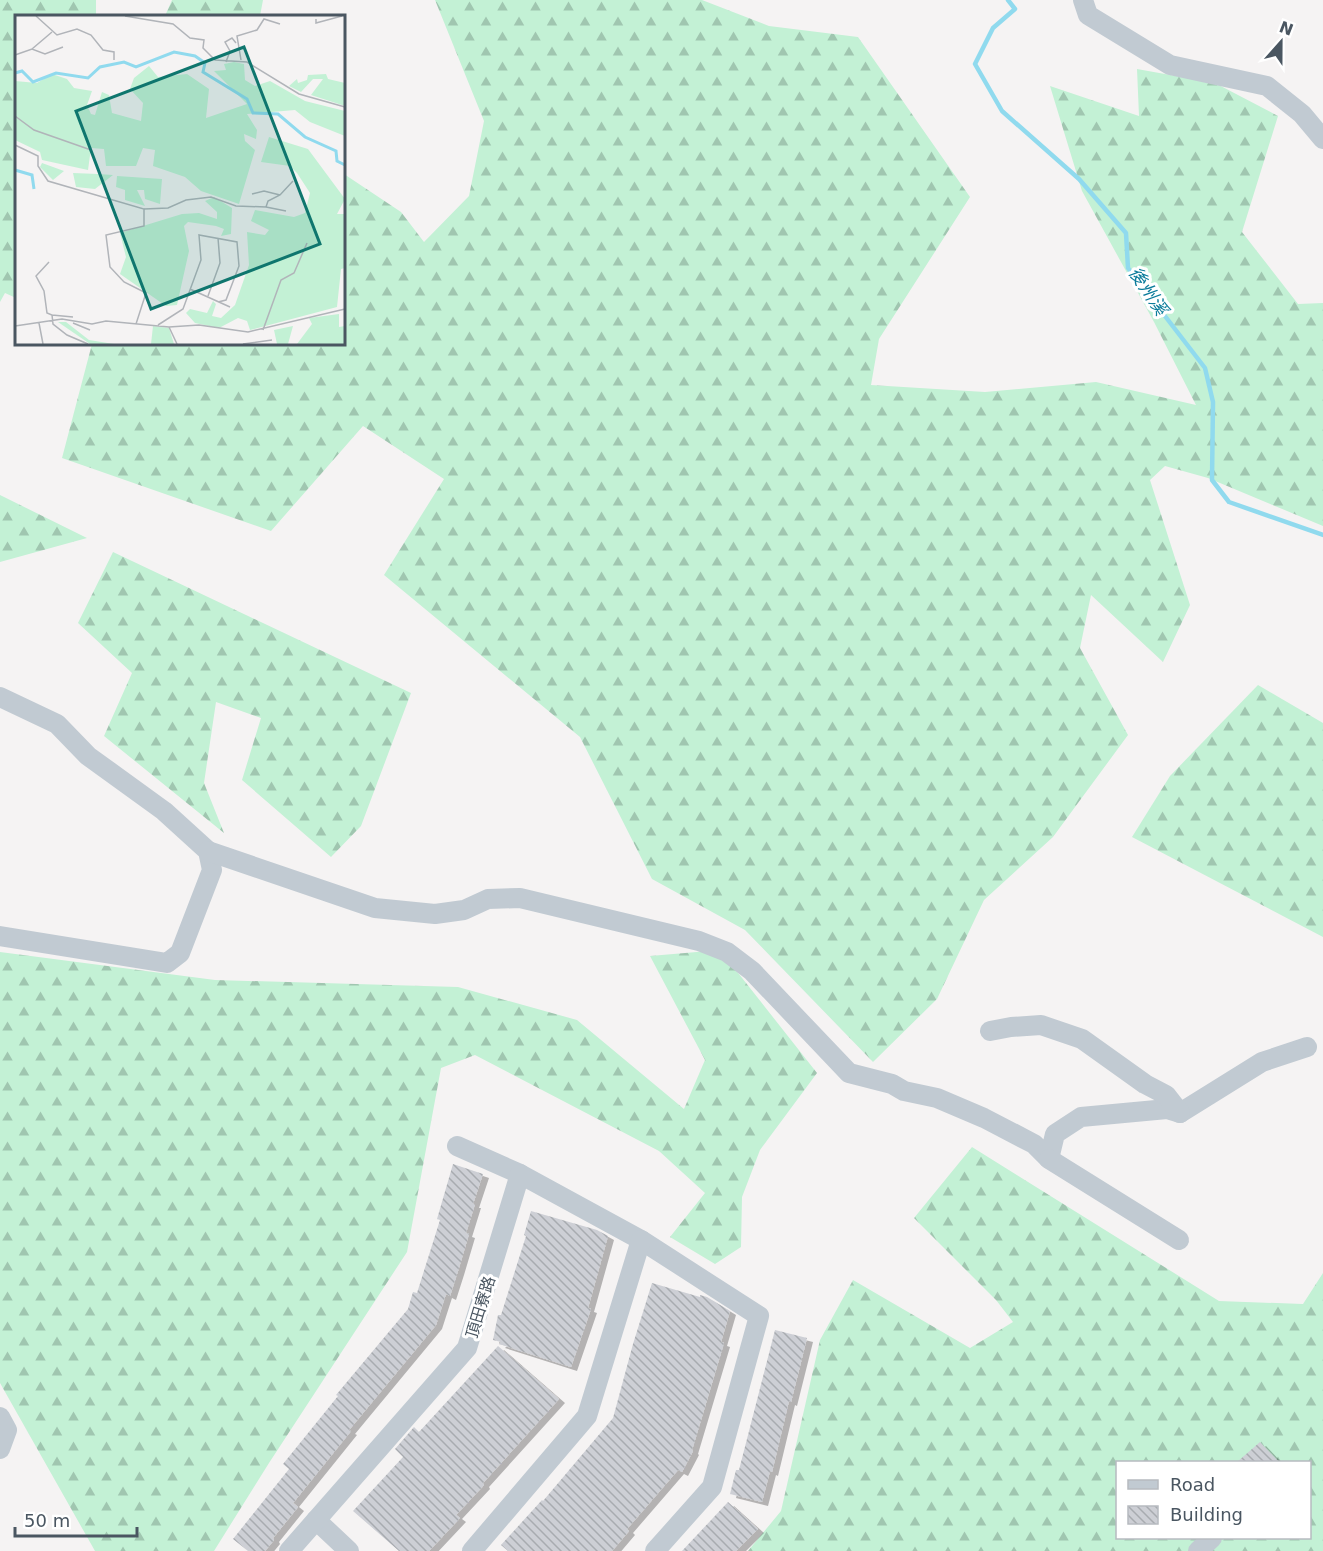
<svg xmlns="http://www.w3.org/2000/svg" width="1323" height="1551" font-family="'DejaVu Sans','Noto Sans TC',sans-serif">
	<style>
		.forest { fill: url(#forest-firs); fill-rule: evenodd }
		.lines { fill: none; stroke-linecap: round; stroke-linejoin: round }
		.stream { stroke: #90daee; stroke-width: 4.5 }
		.building { fill: url(#building-back-hatch); filter: url(#shadow) }
		.minor { stroke: #c1cad2; stroke-width: 20 }
		.labels { text-anchor: middle; stroke-width: 6; stroke-linejoin: round; paint-order: stroke }
		.street-label { font-size: 16px; fill: #4a5661; stroke: #fff }
		.water-label { font-size: 18px; font-style: italic; fill: #0c7c9b; stroke: #fff }
		.inset-river { fill: none; stroke: #90daee; stroke-width: 3 }
		.inset-road { fill: none; stroke: #b1b4b9; stroke-width: 1.5 }
		.view { fill: #0f766e; fill-opacity: 0.15; stroke: #0f766e; stroke-width: 3 }
		.inset-edge { fill: none; stroke: #4a5661; stroke-width: 3 }
	</style>
	<defs>
		<pattern id="forest-firs" width="22" height="20" patternUnits="userSpaceOnUse" patternTransform="scale(1.5)"><rect width="22" height="20" fill="#c3f1d5"/><path d="M5 1l3.5 6h-7zM16 11l3.5 6h-7z" fill="#a0c6b0"/></pattern>
		<pattern id="building-back-hatch" width="6" height="6" patternUnits="userSpaceOnUse" patternTransform="scale(1.5)"><rect width="6" height="6" fill="#cdcfd5"/><path d="M-1 5l2 2M0 0l6 6M5-1l2 2" fill="none" stroke="#a8abb0"/></pattern>
		<filter id="shadow"><feDropShadow dx="6" dy="4" stdDeviation="0" flood-color="#0004"/></filter>
	</defs>
	<rect width="100%" height="100%" fill="#f5f3f3"/>
	<g class="forest">
		<polygon points="0,0 96,0 96,16 16,16 16,298 5,293 0,302"/>
		<polygon points="172,0 263,0 260,16 165,16"/>
		<polygon points="435,0 702,0 769,26 858,37 970,197 879,339 871,385 985,392 1096,382 1196,405 1154,322 1082,191 1050,86 1139,116 1137,69 1215,83 1278,116 1242,232 1298,304 1323,303 1323,526 1208,478 1165,466 1150,480 1190,605 1163,662 1091,595 1080,648 1128,735 1053,837 984,900 937,999 873,1062 745,930 652,879 580,737 384,575 444,479 363,426 271,531 62,458 92,344 344,344 344,174 401,212 424,242 469,196 484,121"/>
		<polygon points="0,495 87,538 0,562"/>
		<polygon points="113,552 411,693 361,826 331,857 242,780 261,718 216,702 204,783 224,833 104,736 132,673 78,623"/>
		<polygon points="1258,685 1323,723 1323,937 1132,837 1170,776"/>
		<polygon points="720,950 817,1073 760,1150 742,1197 741,1247 715,1264 670,1237 705,1193 659,1151 475,1055 441,1068 407,1252 269,1463 214,1551 95,1551 0,1383 0,952 215,980 458,987 577,1020 684,1109 705,1060 650,956"/>
		<path d="M 972,1147 L 1219,1301 L 1303,1304 L 1323,1273 L 1323,1551 L 748,1551 L 781,1511 L 820,1340 L 853,1280 L 970,1348 L 1013,1322 L 996,1300 L 914,1218 ZM 1118,1462 L 1310,1462 L 1310,1538 L 1118,1538 Z"/>
	</g>
	<g class="lines">
		<polyline class="stream" points="1008,0 1015,9 993,28 975,64 1002,111 1079,179 1126,233 1128,268 1205,368 1213,402 1212,480 1229,502 1323,535"/>
	</g>
	<g class="building">
		<polygon points="453,1164 483,1174 473,1204 475,1204 466,1233 469,1234 458,1271 450,1296 446,1294 436,1325 349,1430 351,1431 293,1503 298,1507 273,1538 274,1540 265,1551 248,1551 233,1539 289,1469 283,1464 338,1396 336,1395 408,1309 413,1292 417,1293 440,1220 437,1219"/>
		<polygon points="531,1211 597,1230 608,1236 588,1308 591,1309 571,1367 499,1344 501,1342 493,1340 498,1315 501,1315 526,1236 524,1235"/>
		<polygon points="652,1283 700,1297 700,1295 707,1297 730,1311 721,1342 724,1343 692,1450 693,1451 682,1472 678,1470 627,1529 629,1531 612,1551 508,1551 501,1545 542,1500 543,1501 613,1418 633,1344"/>
		<polygon points="775,1330 807,1338 791,1402 789,1401 772,1472 770,1471 762,1502 730,1494 736,1470 739,1470"/>
		<polygon points="498,1346 559,1399 483,1483 484,1485 456,1515 460,1518 429,1551 399,1551 353,1511 403,1457 395,1449 414,1427 419,1432"/>
		<polygon points="1260,1442 1279,1462 1237,1462"/>
		<polygon points="728,1502 758,1529 736,1551 682,1551"/>
	</g>
	<g class="lines">
		<g class="minor">
			<polyline points="1083,0 1088,15 1170,65 1267,86 1302,114 1323,139"/>
			<polyline points="0,697 57,724 88,756 164,811 208,851 212,870 180,953 167,963 0,936"/>
			<polyline points="208,851 375,908 435,914 464,910 488,899 520,898 699,941 727,952 752,971 849,1073 892,1084 904,1091 937,1098 984,1118 1034,1144 1049,1159 1055,1134 1081,1117 1167,1109 1180,1113 1262,1062 1307,1047"/>
			<polyline points="990,1031 1011,1027 1041,1025 1082,1039 1145,1084 1166,1095 1180,1113"/>
			<polyline points="457,1146 520,1174"/>
			<polyline points="1049,1159 1179,1240"/>
			<polyline points="0,1417 7,1430 0,1449"/>
			<polyline points="316,1520 349,1551"/>
			<polyline points="289,1551 467,1348 520,1174 641,1240 759,1316 712,1487 655,1551"/>
			<polyline points="472,1551 587,1416 641,1240"/>
			<polyline points="1198,1551 1212,1538"/>
		</g>
	</g>
	<g class="labels">
		<g class="street-label">
			<text transform="translate(480 1307) rotate(-73)" y="6">頂田寮路</text>
		</g>
		<g class="water-label">
			<text transform="translate(1148 291) rotate(56)" y="6">後州溪</text>
		</g>
	</g>
	<g transform="translate(15 15)">
		<rect width="330" height="330" fill="#f5f3f3"/>
		<path d="M 219,47 L 229,49 L 230,65 L 240,71 L 255,66 L 290,86 L 330,96 L 330,121 L 295,107 L 280,95 L 232,99 L 242,115 L 241,124 L 229,119 L 230,126 L 240,135 L 224,189 L 186,176 L 170,162 L 138,151 L 140,135 L 128,133 L 121,151 L 91,151 L 89,134 L 76,133 L 73,155 L 27,145 L 25,137 L 0,125 L 0,66 L 22,68 L 37,59 L 52,64 L 59,73 L 77,76 L 72,90 L 76,99 L 80,100 L 87,77 L 94,80 L 97,98 L 126,106 L 128,88 L 115,74 L 119,63 L 134,51 L 143,62 L 172,59 L 194,74 L 191,103 L 232,89 L 199,56 L 211,55 L 209,49 ZM 311,59 L 313,64 L 330,68 L 330,91 L 296,80 L 308,64 L 298,64 L 286,77 L 274,71 L 282,64 L 283,68 L 292,65 L 293,60 ZM 254,122 L 293,134 L 330,184 L 322,199 L 330,199 L 330,253 L 326,254 L 322,292 L 235,315 L 232,306 L 223,303 L 204,313 L 180,308 L 171,298 L 175,294 L 192,298 L 198,286 L 201,289 L 197,301 L 206,303 L 220,290 L 234,250 L 232,217 L 250,220 L 254,215 L 236,206 L 240,195 L 279,202 L 290,198 L 295,178 L 282,158 L 275,151 L 246,147 ZM 27,148 L 49,156 L 38,165 L 25,152 ZM 58,158 L 83,159 L 98,160 L 80,174 L 61,172 ZM 102,161 L 147,164 L 145,189 L 130,184 L 129,175 L 122,175 L 130,191 L 110,185 L 110,175 L 101,172 ZM 199,182 L 217,193 L 216,219 L 206,221 L 209,214 L 201,211 L 173,207 L 169,211 L 174,236 L 162,290 L 151,291 L 105,259 L 111,242 L 105,218 L 167,199 L 184,198 L 202,204 L 202,197 L 190,186 ZM 324,299 L 324,312 L 330,311 L 330,329 L 282,329 L 297,309 L 294,303 ZM 43,307 L 51,307 L 74,325 L 99,329 L 75,329 ZM 138,311 L 154,313 L 159,329 L 136,329 ZM 278,311 L 273,329 L 262,329 L 259,315 Z" fill="#c3f1d5"/>
		<path class="inset-river" d="M 0,58 L 7,56 L 18,67 L 41,58 L 73,63 L 85,52 L 109,47 L 121,52 L 159,37 L 180,41 L 190,48 L 188,57 L 232,84 L 238,98 L 263,99 L 290,122 L 321,136 L 322,146 L 330,150M 0,155 L 17,160 L 19,174"/>
		<path class="inset-road" d="M 21,1 L 42,20 L 62,14 L 76,20 L 88,35 L 99,37 L 99,45M 110,1 L 158,9 L 175,23 L 189,25 L 188,33 L 200,45 L 232,47 L 284,79 L 330,92M 301,4 L 301,8 L 327,1M 17,34 L 37,17M 0,40 L 17,34 L 30,39 L 48,32M 226,45 L 222,21 L 242,15 L 249,4 L 265,9M 211,47 L 215,36 L 210,27 L 217,23 L 221,28M 0,101 L 19,115 L 76,135M 0,130 L 23,141 L 23,151 L 33,166 L 129,194 L 129,211 L 91,220 L 95,252 L 109,267 L 131,278 L 121,309M 237,179 L 249,176 L 265,180M 251,192 L 271,196M 129,194 L 153,193 L 171,185 L 196,182 L 221,191 L 251,192 L 253,186 L 265,180 L 278,166M 34,247 L 21,261 L 29,276 L 32,298 L 37,300 L 38,309 L 52,320 L 73,329M 175,274 L 215,292M 193,281 L 205,248 L 203,223M 37,300 L 58,302M 24,308 L 28,329M 58,308 L 75,315M 143,310 L 168,294 L 186,245 L 184,220 L 222,227 L 224,251 L 211,285 L 203,287M 0,311 L 47,304 L 77,309 L 91,306 L 154,312 L 184,310 L 233,317 L 330,294M 154,312 L 162,329M 248,315 L 266,265 L 279,258 L 292,228M 228,329 L 257,325"/>
		<path class="view" d="M 229,32 L 305,229 L 136,294 L 61,96 Z"/>
		<rect width="330" height="330" class="inset-edge"/>
	</g>
	<rect x="1116" y="1461" width="195" height="78" fill="#ffffff" stroke="#b7bbc0" stroke-width="1.5"/>
	<rect x="1128" y="1480" width="30" height="9" fill="#c1cad2" stroke="#b7bbc0" stroke-width="1.5"/>
	<text x="1170" y="1491" font-size="18" fill="#4a5661">Road</text>
	<rect x="1128" y="1506" width="30" height="18" fill="url(#building-back-hatch)" stroke="#b7bbc0" stroke-width="1.5"/>
	<text x="1170" y="1521" font-size="18" fill="#4a5661">Building</text>
	<g transform="translate(1281 42) rotate(21)" stroke="#ffffff" stroke-width="4.5" paint-order="stroke">
	<path d="M0-4.5L10 22L0 15L-10 22Z" fill="#4a5661"/>
	<text y="-9" font-size="16" font-weight="bold" text-anchor="middle" fill="#4a5661">N</text>
	</g>
	<path d="M15 1527v9h122v-9" fill="none" stroke="#4a5661" stroke-width="3"/>
	<text x="24" y="1527" font-size="18" fill="#4a5661" stroke="#ffffff" stroke-width="4.5" paint-order="stroke">50 m</text>
</svg>
